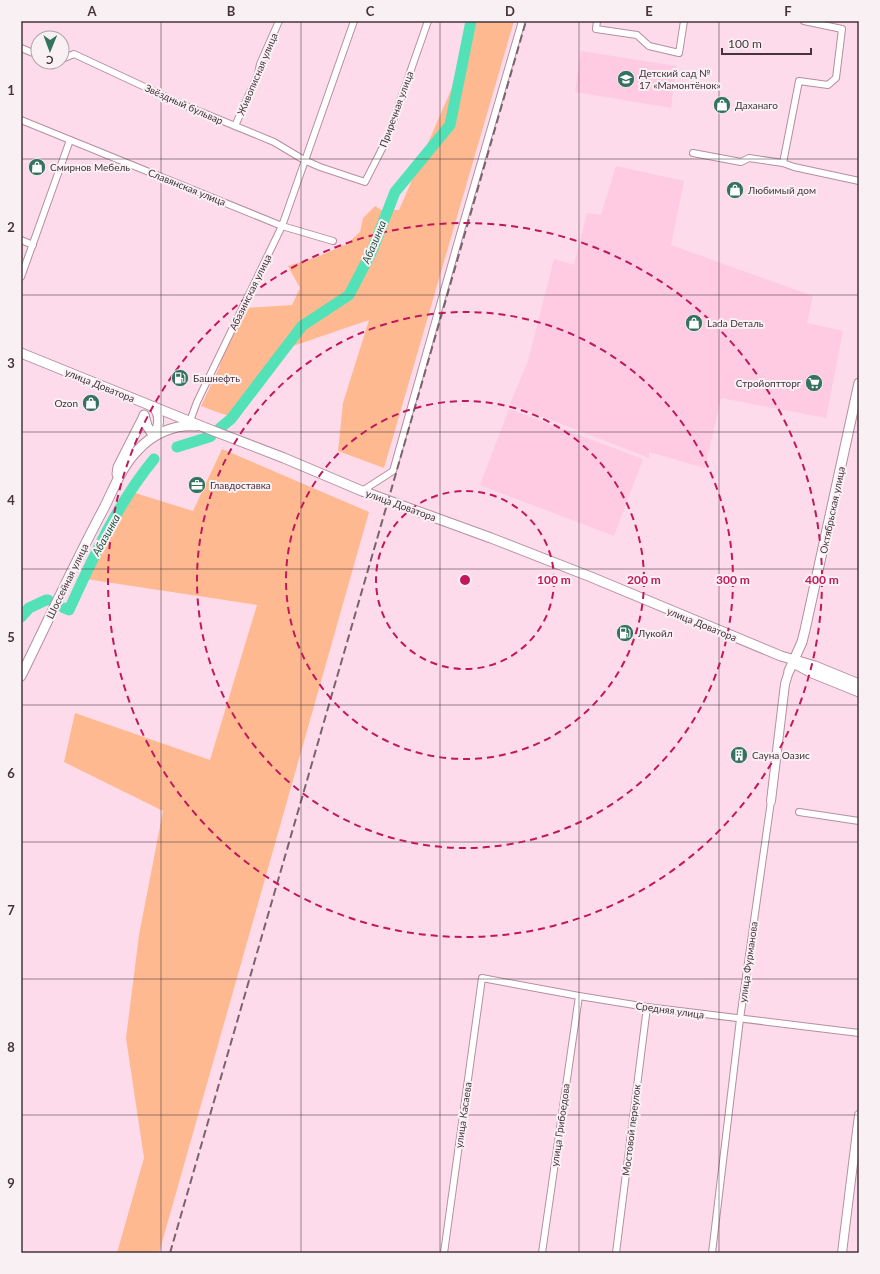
<svg xmlns="http://www.w3.org/2000/svg" width="880" height="1274" font-family="Lato,sans-serif">
	<style>
		.built { fill: #fecbe2 }
		.green { fill: #ffb991 }
		.lines { fill: none; stroke-linecap: round; stroke-linejoin: round }
		.river { stroke: #53e1b8; stroke-width: 11 }
		.minor-casing { stroke: #b68ea0; stroke-width: 8 }
		.tertiary-casing { stroke: #b68ea0; stroke-width: 10 }
		.secondary-casing { stroke: #b68ea0; stroke-width: 11 }
		.minor { stroke: #fff; stroke-width: 6 }
		.tertiary { stroke: #fff; stroke-width: 8 }
		.secondary { stroke: #fff; stroke-width: 9 }
		.rail { stroke: #79636d; stroke-width: 2; stroke-dasharray: 8 4; stroke-linecap: butt }
		.grid { fill: none; stroke: #45343c; stroke-width: 1; stroke-opacity: 0.55 }
		.ring { fill: none; stroke: #c2185b; stroke-width: 2; stroke-dasharray: 7 5 }
		.labels { text-anchor: middle; stroke-width: 4; stroke-linejoin: round; paint-order: stroke }
		.poi-label { font-size: 10px; fill: #45343c; stroke: #f9f0f4; text-anchor: start }
		.street-label { font-size: 10px; fill: #45343c; stroke: #f9f0f4 }
		.water-label { font-size: 11px; font-style: italic; fill: #205948; stroke: #f9f0f4 }
		.centre { fill: #c2185b; stroke: #f9f0f4; stroke-width: 2 }
		.ring-label { font-size: 12px; text-anchor: middle; font-weight: bold; fill: #c2185b; stroke: #f9f0f4; stroke-width: 4; stroke-linejoin: round; paint-order: stroke }
		.neatline { fill: none; stroke: #45343c; stroke-width: 1.5 }
		.grid-label { font-size: 13px; text-anchor: middle; font-weight: bold; fill: #45343c }
	</style>
	<rect width="100%" height="100%" fill="#fddbea"/>
	<g class="built">
		<polygon points="581,51 676,66 671,108 575,92"/>
		<polygon points="616,166 684,181 671,245 813,296 807,323 843,331 826,418 721,398 705,468 649,452 649,458 510,404 528,361 554,259 574,265 587,213 601,215"/>
		<polygon points="509,409 643,459 614,536 480,485"/>
	</g>
	<g class="green">
		<polygon points="470,21 514,21 384,468 338,451 343,403 369,320 293,346 257,388 238,419 214,411 201,406 219,368 229,334 245,308 292,305 300,288 288,266 317,257 347,244 360,232 363,218 375,206 381,210 399,210 451,90"/>
		<polygon points="222,449 369,512 159,1253 117,1253 144,1158 126,1038 139,935 163,811 64,762 75,713 210,760 257,605 86,579 132,492 193,511"/>
	</g>
	<g class="lines">
		<g class="river">
			<polyline points="220,428 231,419 302,326 349,295 372,251 395,192 450,125 471,21"/>
			<polyline points="177,447 209,437 211,436"/>
			<path d="M 64,608 L 69,610 C 93,558 117,504 154,459"/>
			<polyline points="21,617 29,608 46,600 48,600"/>
		</g>
		<defs>
			<g id="minor">
				<polyline points="597,21 596,29 637,35 649,46 679,53 684,21"/>
				<polyline points="21,48 38,55"/>
				<polyline points="62,59 74,54 179,103 274,142 304,160 320,167 365,182 386,141 428,21"/>
				<polyline points="21,120 282,226 333,241"/>
				<polyline points="235,126 258,74 260,64 279,21"/>
				<polyline points="693,153 741,162 749,158 783,163 794,167 859,181"/>
				<polyline points="783,163 799,81 828,85 836,78 842,29 804,21"/>
				<polyline points="21,240 33,245"/>
				<polyline points="21,277 70,140"/>
				<polyline points="190,421 197,402 282,226 354,21"/>
				<polyline points="362,491 393,471 460,234 522,21"/>
				<polyline points="799,812 859,821"/>
				<polyline points="444,1253 482,978 579,996 647,1007 859,1033"/>
				<polyline points="542,1253 579,996"/>
				<polyline points="616,1253 647,1007"/>
				<polyline points="712,1253 740,1019 771,801"/>
			</g>
			<g id="tertiary">
				<polyline points="771,801 785,684 789,671"/>
				<polyline points="842,1253 859,1115"/>
			</g>
			<g id="secondary">
				<polyline points="21,353 206,428 284,458 362,491 491,538 591,577 781,656 815,666 859,684"/>
				<path d="M 154,407 C 161,416 159,427 154,436"/>
				<polyline points="144,415 147,426 154,436"/>
				<polyline points="117,474 118,467 144,416"/>
				<polyline points="797,665 812,673 859,692"/>
				<polyline points="789,671 802,642 805,630 859,383"/>
				<path d="M 21,676 C 49,619 75,562 105,506 C 114,488 122,466 137,451 C 152,434 174,424 196,426"/>
			</g>
		</defs>
		<use href="#minor" class="minor-casing"/>
		<use href="#tertiary" class="tertiary-casing"/>
		<use href="#secondary" class="secondary-casing"/>
		<use href="#minor" class="minor"/>
		<use href="#tertiary" class="tertiary"/>
		<use href="#secondary" class="secondary"/>
		<polyline class="rail" points="170,1253 388,501 526,21"/>
	</g>
	<path class="grid" d="M 161,21 L 161,1253M 301,21 L 301,1253M 440,21 L 440,1253M 579,21 L 579,1253M 719,21 L 719,1253M 21,159 L 859,159M 21,295 L 859,295M 21,432 L 859,432M 21,569 L 859,569M 21,705 L 859,705M 21,842 L 859,842M 21,979 L 859,979M 21,1115 L 859,1115"/>
	<g class="ring">
		<circle cx="465" cy="580" r="89"/>
		<circle cx="465" cy="580" r="179"/>
		<circle cx="465" cy="580" r="268"/>
		<circle cx="465" cy="580" r="357"/>
	</g>
	<defs>
		<symbol id="school-disc" viewBox="-11 -11 22 22"><circle r="9.5" fill="#34725f" stroke="#f9f0f4"/><path d="M0-5L7-2L0 1L-7-2ZM-4 1L0 2.5L4 1V4Q0 6-4 4Z" fill="#fff"/></symbol>
		<symbol id="shop-disc" viewBox="-11 -11 22 22"><circle r="9.5" fill="#34725f" stroke="#f9f0f4"/><path d="M-5-2.5h2.3a2.7 3.5 0 0 1 5.4 0H5L5.5 6h-11ZM-1.5-2.5h3a1.5 2.3 0 0 0-3 0Z" fill="#fff"/></symbol>
		<symbol id="fuel-disc" viewBox="-11 -11 22 22"><circle r="9.5" fill="#34725f" stroke="#f9f0f4"/><path d="M-5.5-6h7V0h2V4h1.3V-2.5L3-4.5l.8-.8L6-3V5H2.5V1h-1V6h-7ZM-4.2-4.7v3.2H.2V-4.7Z" fill="#fff"/></symbol>
		<symbol id="supermarket-disc" viewBox="-11 -11 22 22"><circle r="9.5" fill="#34725f" stroke="#f9f0f4"/><path d="M-6-5.5h2.5l.6 2H6L4.5 2H-2.5L-4.4-4H-6ZM-1.5 3.2a1.3 1.3 0 1 0 .1 0ZM3 3.2a1.3 1.3 0 1 0 .1 0Z" fill="#fff"/></symbol>
		<symbol id="office-disc" viewBox="-11 -11 22 22"><circle r="9.5" fill="#34725f" stroke="#f9f0f4"/><path d="M-6-3h4V-5.5h4V-3h4V5H-6ZM-1-4.5V-3h2v-1.5ZM-6 0V1H6V0Z" fill="#fff"/></symbol>
		<symbol id="building-disc" viewBox="-11 -11 22 22"><circle r="9.5" fill="#34725f" stroke="#f9f0f4"/><path d="M-4-6H4V6H1V3H-1V6H-4ZM-2.5-4.3h1.7v1.8h-1.7ZM.8-4.3h1.7v1.8H.8ZM-2.5-1h1.7V.8h-1.7ZM.8-1h1.7V.8H.8Z" fill="#fff"/></symbol>
	</defs>
	<g fill-rule="evenodd">
		<use href="#school-disc" x="616" y="69" width="20" height="20"/>
		<use href="#shop-disc" x="712" y="95" width="20" height="20"/>
		<use href="#shop-disc" x="27" y="157" width="20" height="20"/>
		<use href="#shop-disc" x="725" y="180" width="20" height="20"/>
		<use href="#shop-disc" x="684" y="313" width="20" height="20"/>
		<use href="#fuel-disc" x="170" y="368" width="20" height="20"/>
		<use href="#supermarket-disc" x="804" y="373" width="20" height="20"/>
		<use href="#shop-disc" x="81" y="393" width="20" height="20"/>
		<use href="#office-disc" x="187" y="475" width="20" height="20"/>
		<use href="#fuel-disc" x="615" y="623" width="20" height="20"/>
		<use href="#building-disc" x="729" y="745" width="20" height="20"/>
	</g>
	<g class="labels">
		<g class="poi-label">
			<text x="639" y="77">Детский сад №<tspan x="639" dy="12">17 «Мамонтёнок»</tspan></text>
			<text x="735" y="109">Даханаго</text>
			<text x="50" y="171">Смирнов Мебель</text>
			<text x="748" y="194">Любимый дом</text>
			<text x="707" y="327">Lada Dеталь</text>
			<text x="193" y="382">Башнефть</text>
			<text x="801" y="387" text-anchor="end">Стройоптторг</text>
			<text x="78" y="407" text-anchor="end">Ozon</text>
			<text x="210" y="489">Главдоставка</text>
			<text x="638" y="637">Лукойл</text>
			<text x="752" y="759">Сауна Оазис</text>
		</g>
		<g class="street-label">
			<text transform="translate(257 74) rotate(-67)" y="4">Живописная улица</text>
			<text transform="translate(184 104) rotate(24)" y="4">Звёздный бульвар</text>
			<text transform="translate(396 109) rotate(-70)" y="4">Приречная улица</text>
			<text transform="translate(187 187) rotate(22)" y="4">Славянская улица</text>
			<text transform="translate(250 292) rotate(-64)" y="4">Абазинская улица</text>
			<text transform="translate(100 385) rotate(22)" y="4">улица Доватора</text>
			<text transform="translate(401 505) rotate(20)" y="4">улица Доватора</text>
			<text transform="translate(832 510) rotate(-78)" y="4">Октябрьская улица</text>
			<text transform="translate(67 581) rotate(-64)" y="4">Шоссейная улица</text>
			<text transform="translate(702 624) rotate(22)" y="4">улица Доватора</text>
			<text transform="translate(748 962) rotate(-82)" y="4">улица Фурманова</text>
			<text transform="translate(670 1010) rotate(8)" y="4">Средняя улица</text>
			<text transform="translate(463 1115) rotate(-82)" y="4">улица Касаева</text>
			<text transform="translate(560 1125) rotate(-82)" y="4">улица Грибоедова</text>
			<text transform="translate(631 1130) rotate(-83)" y="4">Мостовой переулок</text>
		</g>
		<g class="water-label">
			<text transform="translate(374 242) rotate(-67)" y="4">Абазинка</text>
			<text transform="translate(106 535) rotate(-61)" y="4">Абазинка</text>
		</g>
	</g>
	<circle cx="465" cy="580" r="6" class="centre"/>
	<g class="ring-label">
		<text x="554" y="584">100 m</text>
		<text x="644" y="584">200 m</text>
		<text x="733" y="584">300 m</text>
		<text x="822" y="584">400 m</text>
	</g>
	<rect width="880" height="1274" fill="none" stroke="#f9f0f4" stroke-width="44"/>
	<g transform="translate(50 50) rotate(181)"><circle r="19" fill="#f9f0f4" stroke="#b1a5aa"/>
	<path d="M0-3L7 15L0 10L-7 15Z" fill="#34725f"/>
	<text y="-6" font-size="11" font-weight="bold" text-anchor="middle" fill="#45343c">С</text>
	</g>
	<path d="M722 48v6h89v-6" fill="none" stroke="#45343c" stroke-width="2"/>
	<text x="728" y="48" font-size="12" fill="#45343c" stroke="#f9f0f4" stroke-width="3" paint-order="stroke">100 m</text>
	<rect x="22" y="22" width="836" height="1230" class="neatline"/>
	<g class="grid-label">
		<text x="92" y="16">A</text>
		<text x="231" y="16">B</text>
		<text x="370" y="16">C</text>
		<text x="510" y="16">D</text>
		<text x="649" y="16">E</text>
		<text x="788" y="16">F</text>
		<text x="11" y="95">1</text>
		<text x="11" y="232">2</text>
		<text x="11" y="368">3</text>
		<text x="11" y="505">4</text>
		<text x="11" y="642">5</text>
		<text x="11" y="778">6</text>
		<text x="11" y="915">7</text>
		<text x="11" y="1052">8</text>
		<text x="11" y="1188">9</text>
	</g>
</svg>
